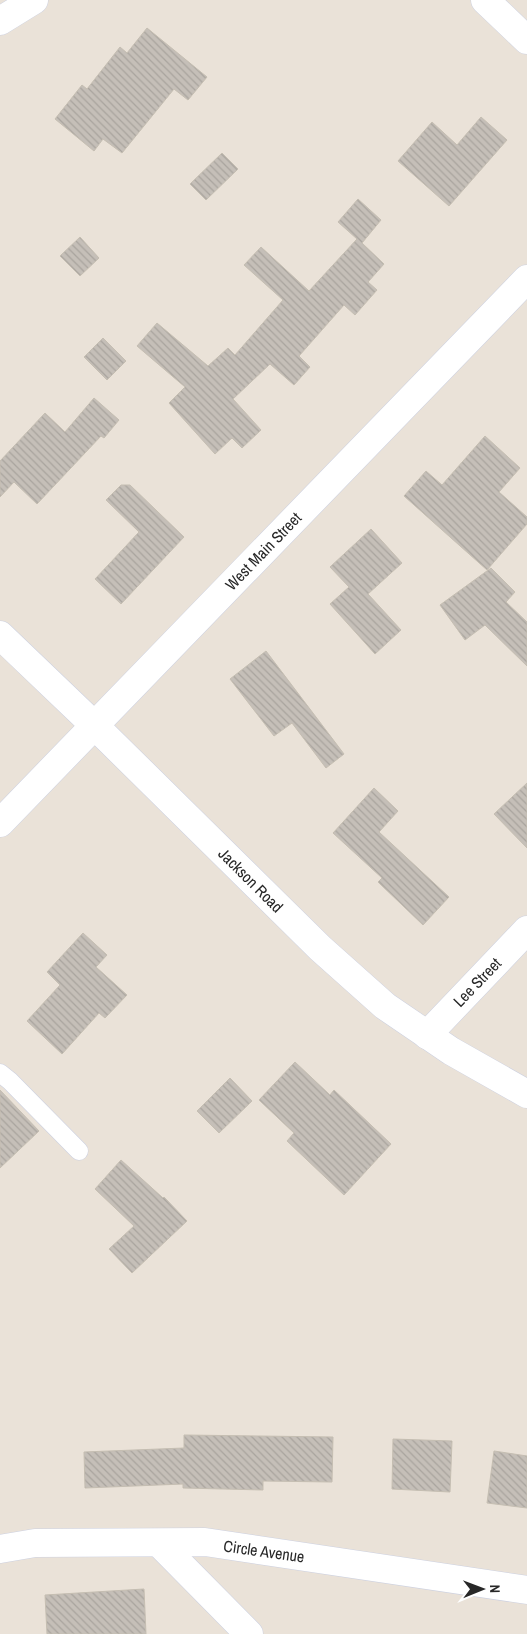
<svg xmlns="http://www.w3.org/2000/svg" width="527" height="1634" font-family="'Archivo Narrow',sans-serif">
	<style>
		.building { fill: url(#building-back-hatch); stroke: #c5beb2 }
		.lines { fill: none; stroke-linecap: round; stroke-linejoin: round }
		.service-casing { stroke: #cdd1e0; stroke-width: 19 }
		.minor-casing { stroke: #cdd1e0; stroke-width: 29 }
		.tertiary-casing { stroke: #cdd1e0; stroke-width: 29 }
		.service { stroke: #fff; stroke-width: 18 }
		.minor { stroke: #fff; stroke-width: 28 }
		.tertiary { stroke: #fff; stroke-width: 28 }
		.labels { text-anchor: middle; stroke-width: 4; stroke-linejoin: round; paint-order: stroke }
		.street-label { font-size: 16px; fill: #272727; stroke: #fff }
	</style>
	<defs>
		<pattern id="building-back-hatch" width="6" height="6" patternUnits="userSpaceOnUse" patternTransform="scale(1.25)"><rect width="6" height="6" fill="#c5bfb8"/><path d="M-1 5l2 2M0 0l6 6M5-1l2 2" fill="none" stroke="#a9a49e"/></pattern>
	</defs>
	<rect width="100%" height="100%" fill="#eae2d8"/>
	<g class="building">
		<polygon points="147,28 207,77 188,100 174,89 122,153 103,139 94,151 55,119 82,85 87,89 120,47 127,53"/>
		<polygon points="481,117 507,140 449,206 398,161 432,122 457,145"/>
		<polygon points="222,153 238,169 206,200 190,184"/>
		<polygon points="358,199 381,220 362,243 384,264 368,282 377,290 355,315 344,305 299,356 310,367 294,385 270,364 233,399 261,430 242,448 232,438 215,454 169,403 185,387 137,346 157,323 208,366 228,348 235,355 283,300 244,265 261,247 309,291 357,239 338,222"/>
		<polygon points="80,237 99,258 80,276 60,256"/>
		<polygon points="103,338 126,361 107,380 84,357"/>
		<polygon points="94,398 119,420 104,438 101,436 37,504 14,482 0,497 0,461 45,413 65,432"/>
		<polygon points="485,436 520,468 499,492 527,517 527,524 487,570 404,496 426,471 442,485"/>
		<polygon points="121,485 130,485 184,537 121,604 95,579 139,532 106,500"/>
		<polygon points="371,529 402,563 368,594 401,630 375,654 330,604 349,587 330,567"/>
		<polygon points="491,568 515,592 506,602 527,622 527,666 485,625 465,640 440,605"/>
		<polygon points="266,651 344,754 326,768 292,723 274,736 230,679"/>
		<polygon points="527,783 527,848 494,814"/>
		<polygon points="374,788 398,811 379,832 449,897 423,925 378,882 382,878 333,833"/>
		<polygon points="83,933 107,955 96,967 127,995 105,1018 99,1013 62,1054 27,1021 60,985 47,972"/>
		<polygon points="295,1062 330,1095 334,1090 391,1144 344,1195 287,1141 294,1133 259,1100"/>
		<polygon points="230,1078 252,1101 219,1133 197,1111"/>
		<polygon points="0,1090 39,1131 0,1168"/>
		<polygon points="121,1160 163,1198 164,1197 187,1221 132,1273 109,1249 134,1226 95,1189"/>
		<polygon points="184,1435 333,1437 332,1482 263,1481 263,1490 183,1488 183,1484 85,1488 84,1452 184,1448"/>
		<polygon points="393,1439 452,1441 450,1492 392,1489"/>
		<polygon points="494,1451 527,1456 527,1508 487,1503"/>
		<polygon points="144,1589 146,1634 47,1634 45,1595"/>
	</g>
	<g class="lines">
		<defs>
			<polyline id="service" points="0,1073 10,1081 79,1151"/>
			<g id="minor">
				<polyline points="485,0 527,40"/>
				<polyline points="0,21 34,0"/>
				<polyline points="0,823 527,279"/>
				<polyline points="427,1035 527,930"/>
				<polyline points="159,1543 249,1634"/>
				<polyline points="0,1549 35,1543 205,1542 527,1590"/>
			</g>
			<polyline id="tertiary" points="0,635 94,725 320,948 385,1006 451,1051 527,1094"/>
		</defs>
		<use href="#service" class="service-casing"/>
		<use href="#minor" class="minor-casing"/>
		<use href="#tertiary" class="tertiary-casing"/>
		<use href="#service" class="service"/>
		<use href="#minor" class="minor"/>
		<use href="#tertiary" class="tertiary"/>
	</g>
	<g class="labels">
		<g class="street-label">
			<text transform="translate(263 551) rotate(-46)" y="6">West Main Street</text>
			<text transform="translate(251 880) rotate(45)" y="6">Jackson Road</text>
			<text transform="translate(477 982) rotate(-46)" y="6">Lee Street</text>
			<text transform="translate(264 1551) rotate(8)" y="6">Circle Avenue</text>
		</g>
	</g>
	<g transform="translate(482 1589) rotate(89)" stroke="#ffffff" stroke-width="4" paint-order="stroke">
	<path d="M0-4L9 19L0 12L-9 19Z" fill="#272727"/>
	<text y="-8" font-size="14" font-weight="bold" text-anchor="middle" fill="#272727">N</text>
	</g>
</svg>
